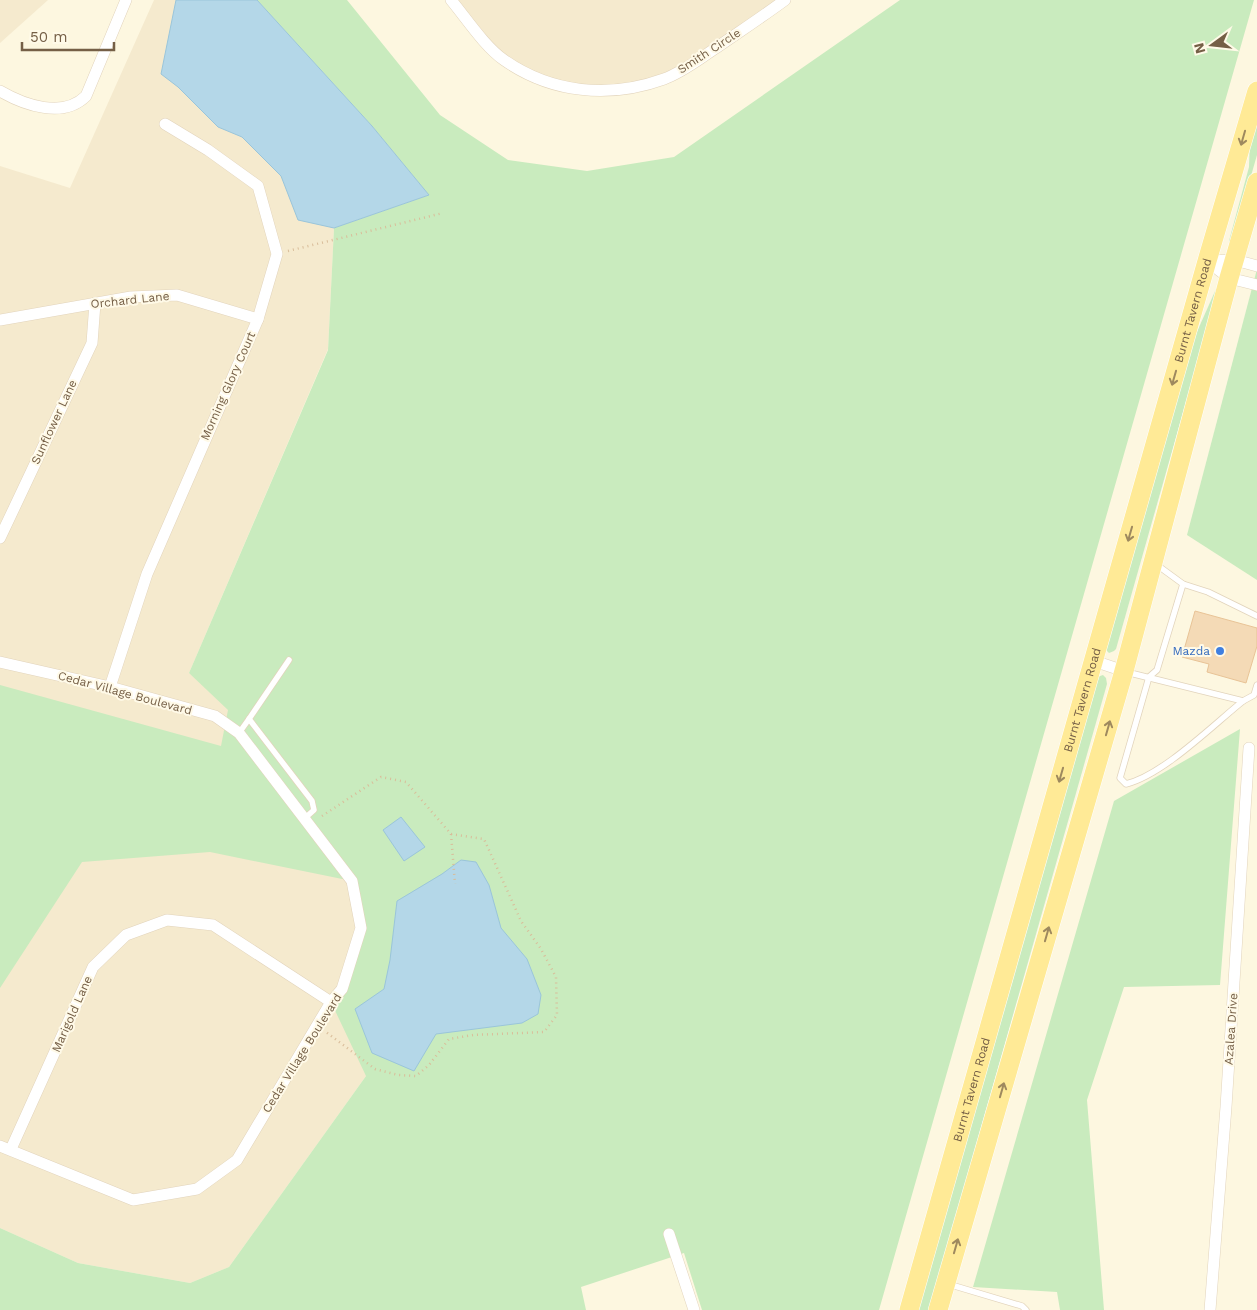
<svg xmlns="http://www.w3.org/2000/svg" width="1257" height="1310" font-family="'Work Sans',sans-serif">
	<style>
		.residential { fill: #f5eace }
		.green { fill: #c9ebbe }
		.water { fill: #b4d7e8; stroke: #9ac5da }
		.building { fill: #f4dab6; stroke: #e8c396 }
		.lines { fill: none; stroke-linecap: round; stroke-linejoin: round }
		.service-casing { stroke: #e2d4bc; stroke-width: 7 }
		.minor-casing { stroke: #e2d4bc; stroke-width: 12 }
		.primary-casing { stroke: #fff; stroke-width: 20 }
		.path { stroke: #d9bd9a; stroke-width: 2.5; stroke-dasharray: 1 4; stroke-linecap: butt }
		.service { stroke: #fff; stroke-width: 5.5 }
		.minor { stroke: #fff; stroke-width: 11 }
		.primary { stroke: #ffea96; stroke-width: 19 }
		.oneway { stroke: #9e895e }
		.shop-dot { fill: #3f7fe0; stroke: #fffae8; stroke-width: 2 }
		.labels { text-anchor: middle; stroke-width: 4; stroke-linejoin: round; paint-order: stroke }
		.street-label { font-size: 12px; fill: #755f46; stroke: #fffae8 }
		.shop-label { font-size: 12px; fill: #366cbe; stroke: #fffae8; text-anchor: end }
	</style>
	<rect width="100%" height="100%" fill="#fdf7e0"/>
	<g class="residential">
		<polygon points="0,0 48,0 0,43"/>
		<polygon points="154,0 257,0 429,195 334,228 328,349 189,673 405,751 366,1076 229,1267 190,1283 78,1263 0,1228 0,166 70,188"/>
		<polygon points="451,0 785,0 664,79 580,90 502,58"/>
	</g>
	<g class="green">
		<polygon points="257,0 347,0 440,115 508,160 587,171 674,157 900,0 1254,0 879,1310 702,1310 684,1253 581,1287 586,1310 0,1310 0,1228 78,1263 190,1283 229,1267 366,1076 331,1002 361,928 352,881 210,852 82,862 0,988 0,685 221,746 228,710 189,673 328,350 334,228 429,195 372,126"/>
		<polygon points="1257,111 1257,155 1232,242 1230,243 1229,241 1249,167 1250,139"/>
		<polygon points="1257,269 1257,580 1187,535"/>
		<polygon points="1216,289 1218,289 1116,649 1114,651 1109,653 1106,650 1188,352"/>
		<polygon points="1103,675 1106,678 1107,684 938,1279 928,1310 917,1310 1097,677"/>
		<polygon points="1240,729 1220,985 1124,987 1087,1100 1104,1310 1060,1310 1057,1292 973,1287 1114,801"/>
	</g>
	<g class="water">
		<polygon points="176,0 257,0 372,126 429,195 334,228 298,220 281,176 242,137 218,127 178,87 161,74"/>
		<polygon points="401,817 425,847 404,861 383,830"/>
		<polygon points="461,860 476,862 489,885 501,928 527,959 541,995 538,1014 522,1023 436,1034 414,1071 372,1053 355,1009 384,989 390,960 397,901 442,874"/>
	</g>
	<polygon class="building" points="1195,611 1257,628 1257,646 1246,683 1207,672 1209,664 1182,657"/>
	<g class="lines">
		<defs>
			<g id="service">
				<polyline points="1157,565 1183,584 1208,592 1257,616"/>
				<path d="M 1183,584 L 1157,670 L 1149,677 L 1120,778 L 1126,784 C 1163,775 1213,725 1243,701"/>
				<polyline points="1126,672 1243,701 1254,695 1257,685"/>
				<polyline points="249,719 289,660"/>
				<polyline points="239,733 249,719 312,801 314,810 305,818"/>
				<polyline points="948,1284 1022,1306 1026,1310"/>
			</g>
			<g id="minor">
				<path d="M 451,0 C 466,18 485,47 504,60 C 551,93 609,99 664,79 C 683,72 699,59 716,48 C 739,32 762,17 785,0"/>
				<path d="M 0,91 C 24,105 63,119 86,96 L 126,0"/>
				<polyline points="1207,261 1229,278 1257,285"/>
				<polyline points="1207,261 1235,260 1257,266"/>
				<polyline points="0,320 131,297 177,295 258,319"/>
				<polyline points="0,538 92,343 95,303"/>
				<polyline points="1094,661 1124,671"/>
				<polyline points="0,662 110,687 215,716 239,733 352,881 361,928 342,989 331,1002 237,1160 197,1189 133,1200 0,1146"/>
				<polyline points="110,687 147,574 258,319 277,254 258,186 208,150 165,124"/>
				<polyline points="11,1149 93,967 126,935 167,920 213,925 331,1002"/>
				<polyline points="669,1234 694,1310"/>
				<polyline points="1210,1310 1226,1107 1249,748"/>
			</g>
			<g id="primary">
				<path id="s1" d="M 909,1310 L 1207,261 L 1257,91"/>
				<polyline points="938,1310 1124,671 1229,278 1257,182"/>
			</g>
		</defs>
		<use href="#service" class="service-casing"/>
		<use href="#minor" class="minor-casing"/>
		<use href="#primary" class="primary-casing"/>
		<g class="path">
			<polyline points="288,251 443,213"/>
			<polyline points="322,816 381,777 406,782 451,834 484,839 521,921 541,949 556,977 557,1015 544,1032 473,1035 449,1039 429,1065 416,1076 398,1075 375,1069 326,1032"/>
			<polyline points="451,834 455,884"/>
		</g>
		<use href="#service" class="service"/>
		<use href="#minor" class="minor"/>
		<use href="#primary" class="primary"/>
	</g>
	<defs><path id="oneway-shaft" d="M-6 0H5M1.5-3L5.5 0L1.5 3" fill="none" stroke-width="1.6" stroke-linecap="round" stroke-linejoin="round" transform="scale(1.25)"/></defs>
	<g class="oneway">
		<use href="#oneway-shaft" transform="translate(1243 138) rotate(106)"/>
		<use href="#oneway-shaft" transform="translate(1174 378) rotate(106)"/>
		<use href="#oneway-shaft" transform="translate(1130 534) rotate(106)"/>
		<use href="#oneway-shaft" transform="translate(1108 728) rotate(-74)"/>
		<use href="#oneway-shaft" transform="translate(1061 775) rotate(106)"/>
		<use href="#oneway-shaft" transform="translate(1047 934) rotate(-74)"/>
		<use href="#oneway-shaft" transform="translate(1002 1090) rotate(-74)"/>
		<use href="#oneway-shaft" transform="translate(956 1246) rotate(-74)"/>
	</g>
	<circle class="shop-dot" cx="1220" cy="651" r="5"/>
	<g class="labels">
		<g class="street-label">
			<text transform="translate(709 51) rotate(-33)" y="4">Smith Circle</text>
			<text transform="translate(130 300) rotate(-6)" y="4">Orchard Lane</text>
			<text dy="4" stroke="none"><textPath href="#s1" startOffset="1039">Burnt Tavern Road</textPath></text>
			<text transform="translate(228 386) rotate(-66)" y="4">Morning Glory Court</text>
			<text transform="translate(54 422) rotate(-65)" y="4">Sunflower Lane</text>
			<text transform="translate(125 693) rotate(15)" y="4">Cedar Village Boulevard</text>
			<text dy="4" stroke="none"><textPath href="#s1" startOffset="634">Burnt Tavern Road</textPath></text>
			<text transform="translate(72 1014) rotate(-66)" y="4">Marigold Lane</text>
			<text transform="translate(1231 1029) rotate(-86)" y="4">Azalea Drive</text>
			<text transform="translate(302 1053) rotate(-58)" y="4">Cedar Village Boulevard</text>
			<text dy="4" stroke="none"><textPath href="#s1" startOffset="229">Burnt Tavern Road</textPath></text>
		</g>
		<g class="shop-label">
			<text x="1210" y="655">Mazda</text>
		</g>
	</g>
	<g transform="translate(1212 45) rotate(255)" stroke="#fffae8" stroke-width="4" paint-order="stroke">
	<path d="M0-4L9 19L0 12L-9 19Z" fill="#755f46"/>
	<text y="-8" font-size="14" font-weight="bold" text-anchor="middle" fill="#755f46">N</text>
	</g>
	<path d="M22 42v8h92v-8" fill="none" stroke="#755f46" stroke-width="2.5"/>
	<text x="30" y="42" font-size="15" fill="#755f46" stroke="#fffae8" stroke-width="4" paint-order="stroke">50 m</text>
</svg>
